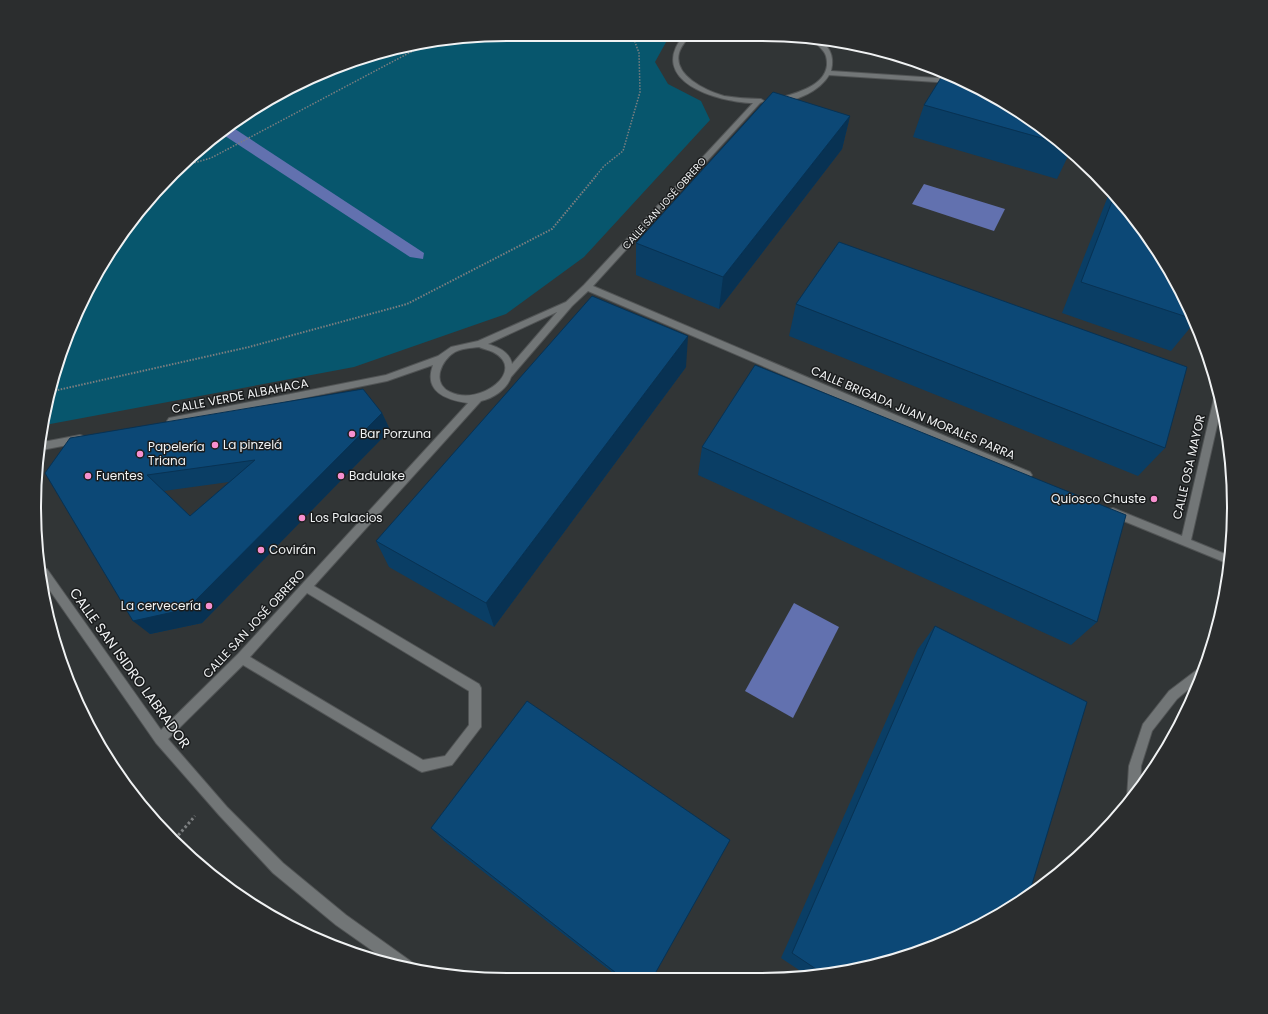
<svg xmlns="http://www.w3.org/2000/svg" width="1268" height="1014" font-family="Poppins,sans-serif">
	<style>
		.green { fill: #07566d }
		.water { fill: #6271af }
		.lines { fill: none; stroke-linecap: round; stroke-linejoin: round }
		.minor-casing { stroke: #515455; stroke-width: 2 }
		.path-far3 { stroke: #7c7f80; stroke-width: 1.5; stroke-dasharray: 1.5 1.5; stroke-linecap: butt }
		.path-far2 { stroke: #7c7f80; stroke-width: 2; stroke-dasharray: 1.5 1.5; stroke-linecap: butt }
		.path-far1 { stroke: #7c7f80; stroke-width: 2.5; stroke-dasharray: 2 2; stroke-linecap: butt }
		.path { stroke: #7c7f80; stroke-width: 3; stroke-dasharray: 2.5 2.5; stroke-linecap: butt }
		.minor { fill: #727677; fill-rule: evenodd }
		.wall { fill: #0a3e65; fill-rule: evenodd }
		.shaded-wall { fill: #083253 }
		.building { fill: #0c4876; stroke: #083253; fill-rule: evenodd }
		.poi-dot { fill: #f790cf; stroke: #1a1c1d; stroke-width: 1.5 }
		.labels { text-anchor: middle; stroke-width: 3; stroke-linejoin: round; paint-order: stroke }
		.far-street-label { font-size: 10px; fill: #f0f2f3; stroke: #1a1c1d }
		.street-label { font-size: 12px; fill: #f0f2f3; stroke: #1a1c1d }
		.poi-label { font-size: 12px; fill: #f0f2f3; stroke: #1a1c1d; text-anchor: start }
		.near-street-label { font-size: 14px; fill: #f0f2f3; stroke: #1a1c1d }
		.rim { fill: none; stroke: #f0f2f3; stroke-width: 2 }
	</style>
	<rect width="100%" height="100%" fill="#313536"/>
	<polygon class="green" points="507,34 670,35 655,62 668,84 701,101 710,120 584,257 506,314 354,367 45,425 50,384 97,270 173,172 271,97 385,50"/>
	<g class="water">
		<polygon points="232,127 424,253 423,259 410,257 222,134"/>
		<polygon points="924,184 1005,209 994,231 912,204"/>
		<polygon points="794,603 839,627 793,718 745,691"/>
	</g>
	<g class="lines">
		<defs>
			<g id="minor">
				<path d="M 684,35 L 690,35 C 686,41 681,46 679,53 C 673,76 707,91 724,96 C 736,98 749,99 761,99 L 764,101 L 760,103 L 593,286 L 1030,472 L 1032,475 L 1030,478 L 1024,478 L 588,291 L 572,306 L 511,377 C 507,389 494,398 481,401 L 314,586 L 479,684 L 481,688 L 481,727 L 452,765 L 422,772 L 418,770 L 243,665 L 168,739 L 227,807 L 283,863 L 346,915 L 416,965 L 418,970 L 415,971 L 390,963 L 336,925 L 273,873 L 219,815 L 156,743 L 44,582 L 42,568 L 47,569 L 161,730 L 238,654 L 468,403 C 447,400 423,392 433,365 L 387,381 L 172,425 L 169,424 L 167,421 L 169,418 L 386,375 L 438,356 L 451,347 L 478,341 L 566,302 L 584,285 L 753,103 C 717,102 646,81 684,35 ZM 557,312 L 512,364 C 510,352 498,347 488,344 ZM 479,347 C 483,349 489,350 493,352 C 528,370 480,407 450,392 C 431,383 441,360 455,352 C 462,348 471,348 479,347 ZM 307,593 L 469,691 L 469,725 L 445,756 L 423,760 L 250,657 Z"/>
				<path d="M 813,39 C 829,42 835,56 831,71 L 952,79 L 955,81 L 952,83 L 829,75 C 820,91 793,104 775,101 L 775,99 C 794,94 834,85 826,56 C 824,49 816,45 813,39 Z"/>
				<polygon points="1218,395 1221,408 1191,540 1230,556 1229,564 1109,515 1108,512 1109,509 1113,508 1182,536 1214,398"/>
				<polygon points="80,435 83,436 85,439 83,442 42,450 43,442"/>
				<polygon points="1202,666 1204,666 1198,681 1177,699 1152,731 1141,766 1140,789 1129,802 1127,798 1129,766 1143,724 1169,691"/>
			</g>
		</defs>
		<use href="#minor" class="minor-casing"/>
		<g class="path-far3">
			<polyline points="180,167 211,158 424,45"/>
			<polyline points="595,177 604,166 623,151 640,92 639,53 632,34"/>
		</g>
		<polyline class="path-far2" points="49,392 249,347 407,304 552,229 596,176"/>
		<polyline class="path-far1" points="57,647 63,642"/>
		<polyline class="path" points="175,839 195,816"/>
		<use href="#minor" class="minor"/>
	</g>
	<g class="wall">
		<polygon points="998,97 1071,150 1057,179 913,137 924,105"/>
		<polygon points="850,116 842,149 719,309 636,275 636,243"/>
		<polygon points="1110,191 1136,219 1171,271 1194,323 1171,351 1062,313"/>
		<polygon points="796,304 1165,448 1138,476 789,336"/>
		<polygon points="686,367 494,627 389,567 376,541"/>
		<path d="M 382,413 L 390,430 L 202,623 L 150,634 L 45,473 ZM 229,482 L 190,516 L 164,491 L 178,489 Z"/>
		<polygon points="702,447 1097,622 1071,645 698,475"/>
		<polygon points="935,626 913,955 808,976 781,958 918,649"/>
		<polygon points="431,828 730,840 652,979 622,980 444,841"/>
	</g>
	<g class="shaded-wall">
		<polygon points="850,116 842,149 719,309 723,277"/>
		<polygon points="688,336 686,367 494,627 486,603"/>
		<polygon points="382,413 390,430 202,623 150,634 133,621"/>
	</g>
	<g class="building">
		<polygon points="944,73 998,97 1063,144 924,105"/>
		<polygon points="773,92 850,116 723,277 636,243"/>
		<polygon points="1114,196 1136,219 1171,271 1193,319 1081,282"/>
		<polygon points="839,242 1187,367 1165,448 796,304"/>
		<polygon points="592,296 688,336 486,603 376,541"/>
		<polygon points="755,365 1126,515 1097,622 702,447"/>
		<path d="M 363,389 L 382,413 L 187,609 L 133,621 L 45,473 L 70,438 ZM 255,460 L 190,516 L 147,475 Z"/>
		<polygon points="935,626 1087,702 1029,894 997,917 913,955 822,973 792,953"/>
		<polygon points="527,701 730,840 652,979 625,980 431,828"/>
	</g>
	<g class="poi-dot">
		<circle cx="352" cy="434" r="4"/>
		<circle cx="215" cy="445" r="4"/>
		<circle cx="140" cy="454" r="4"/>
		<circle cx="88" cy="476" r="4"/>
		<circle cx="341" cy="476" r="4"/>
		<circle cx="1154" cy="499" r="4"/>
		<circle cx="302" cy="518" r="4"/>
		<circle cx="261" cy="550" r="4"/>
		<circle cx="209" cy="606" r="4"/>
	</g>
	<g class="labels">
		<g class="far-street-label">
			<text transform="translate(664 203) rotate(-48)" y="4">CALLE SAN JOSÉ OBRERO</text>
		</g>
		<g class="street-label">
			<text transform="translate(240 396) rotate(-11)" y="4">CALLE VERDE ALBAHACA</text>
			<text transform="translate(913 413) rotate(23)" y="4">CALLE BRIGADA JUAN MORALES PARRA</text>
			<text transform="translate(1189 467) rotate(-77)" y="4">CALLE OSA MAYOR</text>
			<text transform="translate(254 624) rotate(-47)" y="4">CALLE SAN JOSÉ OBRERO</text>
		</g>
		<g class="poi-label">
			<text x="360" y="438">Bar Porzuna</text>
			<text x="223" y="449">La pinzelá</text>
			<text x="148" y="451">Papelería<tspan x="148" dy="14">Triana</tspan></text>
			<text x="96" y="480">Fuentes</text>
			<text x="349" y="480">Badulake</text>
			<text x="1146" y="503" text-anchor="end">Quiosco Chuste</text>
			<text x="310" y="522">Los Palacios</text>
			<text x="269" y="554">Covirán</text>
			<text x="201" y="610" text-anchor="end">La cervecería</text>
		</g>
		<g class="near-street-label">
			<text transform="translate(130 668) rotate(54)" y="5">CALLE SAN ISIDRO LABRADOR</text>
		</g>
	</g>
	<path d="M0 0H1268V1014H0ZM507 41H761A466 466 0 0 1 1227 507V507A466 466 0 0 1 761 973H507A466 466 0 0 1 41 507V507A466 466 0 0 1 507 41Z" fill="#2b2d2e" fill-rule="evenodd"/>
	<path class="rim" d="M507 41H761A466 466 0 0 1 1227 507V507A466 466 0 0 1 761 973H507A466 466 0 0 1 41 507V507A466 466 0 0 1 507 41Z"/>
</svg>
